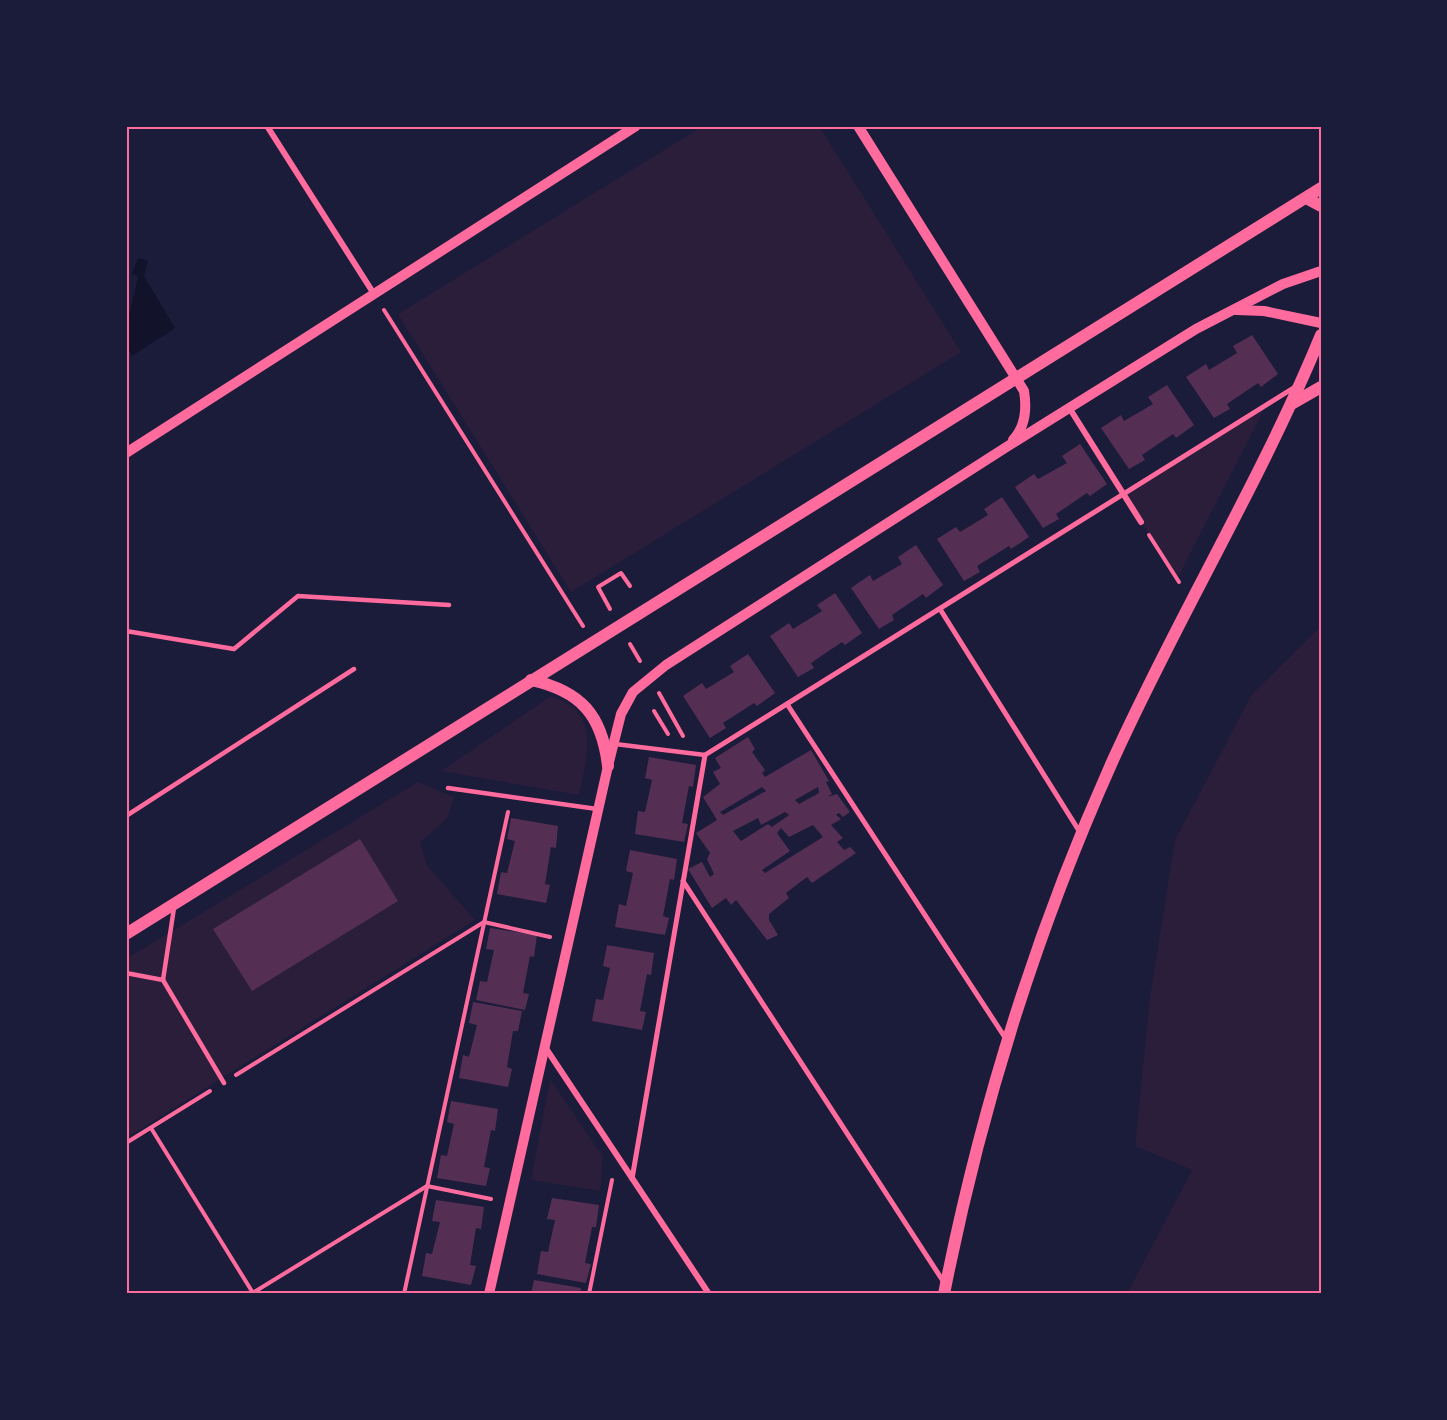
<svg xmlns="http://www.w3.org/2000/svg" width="1447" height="1420" font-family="'IBM Plex Sans',sans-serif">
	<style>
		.green { fill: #2a1e3b }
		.water { fill: #12122b }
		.building { fill: #542f53; fill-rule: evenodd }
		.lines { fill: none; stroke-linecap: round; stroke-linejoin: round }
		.path { stroke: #ff6b9d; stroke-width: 4 }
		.service { stroke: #ff6b9d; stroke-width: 4.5 }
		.pedestrian { stroke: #ff6b9d; stroke-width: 5 }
		.minor { stroke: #ff6b9d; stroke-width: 6 }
		.tertiary { stroke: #ff6b9d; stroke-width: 10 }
		.secondary { stroke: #ff6b9d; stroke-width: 12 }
		.neatline { fill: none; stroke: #ff6b9d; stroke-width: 2 }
	</style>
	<rect width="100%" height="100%" fill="#1b1b3a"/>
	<g class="green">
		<polygon points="703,126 819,126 961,352 571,592 398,314"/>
		<polygon points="1267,404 1177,579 1124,494"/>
		<polygon points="1321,626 1321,1294 1127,1294 1192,1170 1135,1146 1150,997 1175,840 1252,694"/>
		<path d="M 551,696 C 602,712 587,755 579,795 L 441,771 Z"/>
		<polygon points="418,782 454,797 447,819 420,842 427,865 475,920 126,1138 126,959"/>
		<polygon points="550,1079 603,1157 600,1191 531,1180"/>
	</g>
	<path class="water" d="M 138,258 L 148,261 L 144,276 L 175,328 L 132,356 C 119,332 134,303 138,276 L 132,274 Z"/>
	<g class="building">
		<polygon points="1252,335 1278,374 1261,387 1258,383 1227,404 1230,409 1214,418 1186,377 1206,364 1209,370 1237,353 1233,346"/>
		<polygon points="1167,385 1194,425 1176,438 1173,434 1142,455 1145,460 1129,469 1101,428 1121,415 1124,421 1153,404 1148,397"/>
		<polygon points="1080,444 1107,484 1090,496 1087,493 1056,514 1059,519 1043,528 1015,487 1034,474 1038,479 1067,463 1062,456"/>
		<polygon points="1002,497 1029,537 1011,549 1009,546 977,566 980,572 964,581 937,539 956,527 960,532 988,515 984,509"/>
		<polygon points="916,545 943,585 926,598 923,594 892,615 894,620 879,629 851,588 870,575 873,581 902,564 898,557"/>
		<polygon points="835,593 862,633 845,645 842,642 811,663 814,668 798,677 770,636 789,623 793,629 822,611 817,605"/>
		<polygon points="748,654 775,693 757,706 754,703 723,723 726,728 710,738 683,696 702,683 706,689 734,672 730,666"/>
		<path d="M 748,737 L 755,749 L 752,752 L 765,770 L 762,773 L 765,777 L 811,750 L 829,781 L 826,782 L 832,794 L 828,797 L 837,794 L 850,812 L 843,817 L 839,813 L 836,815 L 841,819 L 831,825 L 843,838 L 837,842 L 844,850 L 850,847 L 856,853 L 812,883 L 807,877 L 786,893 L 789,898 L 769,914 L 769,920 L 778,935 L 767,940 L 736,900 L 731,905 L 726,898 L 712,908 L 688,869 L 702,862 L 710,877 L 714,874 L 707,859 L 710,853 L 696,833 L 717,820 L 703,797 L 720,784 L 713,772 L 721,768 L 715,758 ZM 762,787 L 766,791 L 723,815 L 720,812 ZM 818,787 L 819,793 L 799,804 L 795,800 ZM 785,812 L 789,815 L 772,827 L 768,824 L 741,841 L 733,831 L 758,818 L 761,825 ZM 813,825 L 823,837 L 765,873 L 762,870 L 790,851 L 777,833 L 781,828 L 789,837 Z"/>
		<polygon points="649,757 696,765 693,787 689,786 682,823 688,824 684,842 635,834 638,811 645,812 652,780 645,778"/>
		<polygon points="511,818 558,826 556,848 551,847 545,884 550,885 546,903 497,894 501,872 507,873 515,841 507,839"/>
		<polygon points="360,839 398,901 252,991 213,929"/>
		<polygon points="630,850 677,859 674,880 670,879 663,916 669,918 665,935 615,927 619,904 626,906 633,873 626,871"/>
		<polygon points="490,928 537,935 534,957 530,956 523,993 529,994 525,1010 476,1000 480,981 487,982 494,950 486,949"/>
		<polygon points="607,945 654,953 651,975 647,974 640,1011 646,1012 642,1030 592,1021 596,999 603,1000 610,968 603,966"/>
		<polygon points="473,1002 522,1011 518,1031 513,1031 507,1067 512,1069 508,1087 459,1078 463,1055 469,1057 477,1025 469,1023"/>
		<polygon points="451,1101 498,1109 495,1131 491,1130 484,1167 490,1168 486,1186 437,1178 441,1155 447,1156 454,1124 447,1122"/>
		<polygon points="552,1198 599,1205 596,1227 592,1227 585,1263 591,1264 586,1283 537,1274 541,1251 548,1252 555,1220 547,1219"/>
		<polygon points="436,1200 484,1207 481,1229 476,1228 470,1265 476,1266 471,1285 422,1276 426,1253 432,1254 440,1222 432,1221"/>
		<polygon points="534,1280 581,1288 580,1294 531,1294"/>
	</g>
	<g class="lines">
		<g class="path">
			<polyline points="384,310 583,626"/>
			<polyline points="1149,535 1179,582"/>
			<polyline points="610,609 598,587 621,573 630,586"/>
			<polyline points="630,644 640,661"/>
			<polyline points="659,693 683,736"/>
			<polyline points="654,711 668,734"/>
			<polyline points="236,1075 484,922 550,937"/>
			<polyline points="151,1128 253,1293"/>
			<polyline points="126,1143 210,1091"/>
			<polyline points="251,1294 427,1186 491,1199"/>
			<polyline points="404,1294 508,812"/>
			<polyline points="589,1294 612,1180"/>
		</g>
		<g class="service">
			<polyline points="126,631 234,649 298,596 449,605"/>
			<polyline points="615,744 705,755"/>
			<polyline points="448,788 597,809"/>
			<polyline points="126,816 354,669"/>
			<polyline points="126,973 163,980 174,908"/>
			<polyline points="163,980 224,1083"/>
		</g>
		<g class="pedestrian">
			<polyline points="940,609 1081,834"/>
			<polyline points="787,704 1006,1039"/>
			<polyline points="683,881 945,1284"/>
			<polyline points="632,1179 705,755 1295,387"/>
		</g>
		<g class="minor">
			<polyline points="267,126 374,294"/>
			<polyline points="1070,409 1141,522"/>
			<polyline points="545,1047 709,1294"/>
		</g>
		<g class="tertiary">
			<path d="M 858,126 L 1024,391 C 1027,409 1026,426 1013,440"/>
			<polyline points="1236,310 1264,311 1321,323"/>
			<polyline points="126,453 636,126"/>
			<polyline points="489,1294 608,766 621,714 633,692 666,665 1008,446 1196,329 1283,284 1321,271"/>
		</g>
		<g class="secondary">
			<polyline points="1306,198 1321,206"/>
			<polyline points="1293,403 1321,387"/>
			<path d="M 531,680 C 581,691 602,715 608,766"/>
			<polyline points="126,934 1321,188"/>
			<path d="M 944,1294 C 980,1112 1037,929 1113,760 C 1178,616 1261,481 1321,335"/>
		</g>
	</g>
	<rect width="1447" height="1420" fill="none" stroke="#1b1b3a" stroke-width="255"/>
	<rect x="128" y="128" width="1192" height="1164" class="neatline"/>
</svg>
